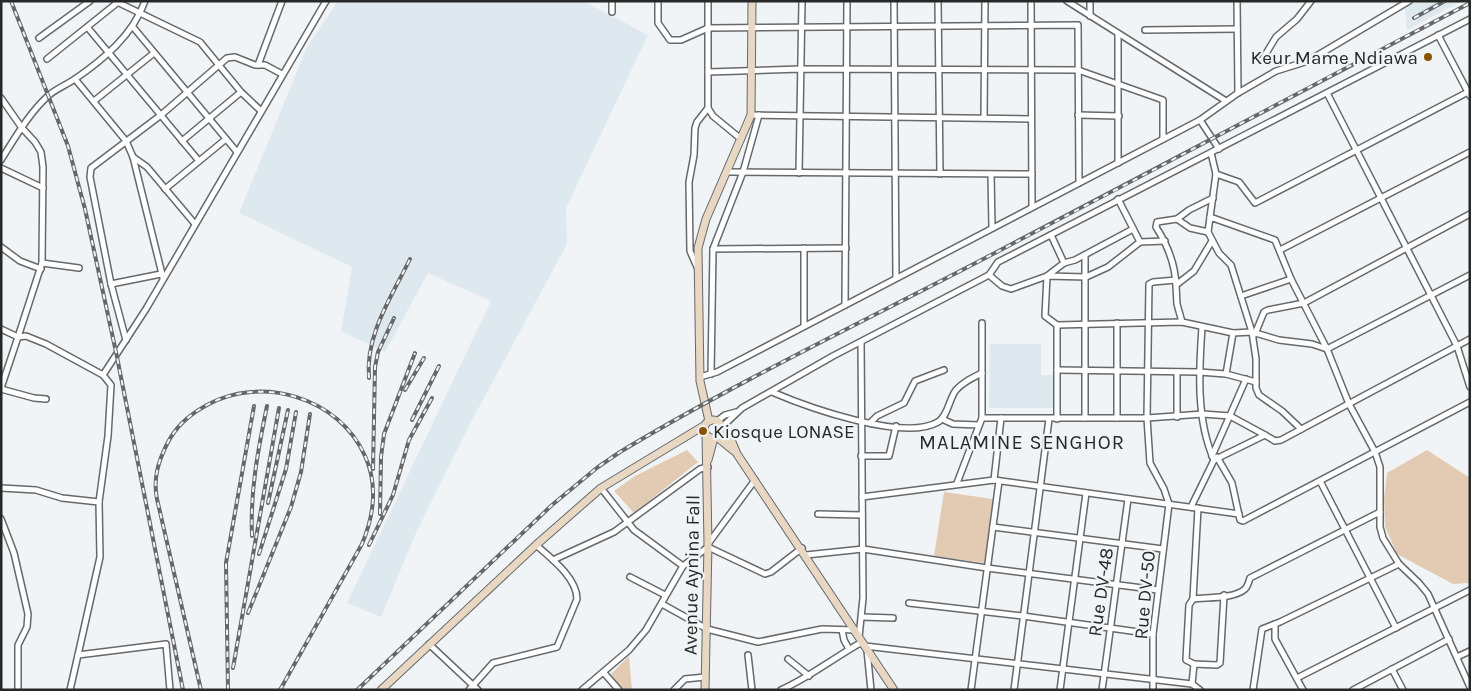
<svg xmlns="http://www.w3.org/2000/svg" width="1471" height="691" font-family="Karla,sans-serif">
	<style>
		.built { fill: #dee9ef }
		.green { fill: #e2cbb2 }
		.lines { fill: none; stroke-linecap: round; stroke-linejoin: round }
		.street-casing { stroke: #66696b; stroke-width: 8 }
		.secondary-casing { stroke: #66696b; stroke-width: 9 }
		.street { stroke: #fff; stroke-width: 5 }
		.secondary { stroke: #e8d7c2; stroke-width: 7 }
		.rail-casing { stroke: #656768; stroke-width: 4 }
		.rail { stroke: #f0f4f6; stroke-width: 2; stroke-dasharray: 5.5; stroke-linecap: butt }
		.poi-dot { fill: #885400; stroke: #f0f4f6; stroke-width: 2 }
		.labels { text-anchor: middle; stroke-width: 4.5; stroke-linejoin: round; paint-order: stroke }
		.poi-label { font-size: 19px; fill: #272929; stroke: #f0f4f6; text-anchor: end }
		.street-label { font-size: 19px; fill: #272929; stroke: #f0f4f6 }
		.neighbourhood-label { font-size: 20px; letter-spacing: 1px; fill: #272929; stroke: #f0f4f6 }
	</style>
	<rect width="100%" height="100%" fill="#f0f4f6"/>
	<g class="built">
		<polygon points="338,1 583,1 648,35 566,208 567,244 471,422 416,533 381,617 347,603 491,301 428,273 385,352 341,331 352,267 239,213 307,47"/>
		<polygon points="1404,1 1462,1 1407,30"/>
		<polygon points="990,344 1041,344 1041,375 1059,375 1059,408 989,408"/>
	</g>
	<g class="green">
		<polygon points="687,450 698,462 634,513 614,491 635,476"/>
		<polygon points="1427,450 1470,478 1470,583 1453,584 1397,554 1385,527 1384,499 1387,473"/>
		<polygon points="944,492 993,499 984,563 934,556"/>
		<polygon points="629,656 632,690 623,690 611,674"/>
	</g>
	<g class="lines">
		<defs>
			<g id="street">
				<polyline points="115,1 200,42 241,92 261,111"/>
				<polyline points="612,1 612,12"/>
				<polyline points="658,1 658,23 670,40 681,40 708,28 1078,25 1079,183"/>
				<polyline points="708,1 708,108"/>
				<polyline points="894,1 896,278"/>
				<polyline points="938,1 940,174"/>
				<polyline points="1031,1 1032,207"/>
				<polyline points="1067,1 1226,101"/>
				<polyline points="1237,1 1238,93"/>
				<polyline points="1090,16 1090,1"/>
				<polyline points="133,27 237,152"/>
				<polyline points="88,28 199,161"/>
				<polyline points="1145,30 1237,29"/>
				<polyline points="1438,35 1470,96"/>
				<polyline points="39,38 90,1"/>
				<polyline points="47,59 117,3"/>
				<polyline points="1262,60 1276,37 1297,19 1311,1"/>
				<polyline points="258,65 282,1"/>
				<polyline points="708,72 801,69 1078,70 1163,100 1163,139"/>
				<polyline points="75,79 126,141 133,157 163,278"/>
				<polyline points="1327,93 1457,346 1470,387"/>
				<polyline points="1,98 22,128 35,142 41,152 43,167 42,263 18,337 26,336 46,344 103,375 111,385 108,436 99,502 100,557 78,655"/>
				<polyline points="94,101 154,53"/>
				<polyline points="751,115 1031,119"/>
				<polyline points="1078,115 1119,116"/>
				<polyline points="984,118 985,1"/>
				<polyline points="1200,120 1219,149"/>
				<polyline points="182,141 241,92"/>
				<polyline points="133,157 147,167 195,224"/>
				<path d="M 1,160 C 15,138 29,113 49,95 C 56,89 66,85 75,79 C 104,59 133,35 145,1"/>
				<polyline points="1118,163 1118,34"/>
				<polyline points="1,168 43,188"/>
				<polyline points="728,172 1032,174"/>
				<polyline points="799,173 802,1"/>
				<polyline points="991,174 992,228"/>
				<polyline points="1216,174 1239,182 1255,203 1470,91"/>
				<polyline points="165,189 226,139"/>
				<polyline points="1118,199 1140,242"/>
				<polyline points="1210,217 1216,174 1211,153"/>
				<polyline points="1177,219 1189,210 1213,198"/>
				<path d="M 1208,232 L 1190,228 L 1177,219 L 1157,222 L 1156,227 C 1167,244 1175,264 1176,285 L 1194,271 L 1212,241"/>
				<polyline points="1051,235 1064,263 1075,260 1133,229"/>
				<polyline points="1,247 20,261 41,269"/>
				<polyline points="804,248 804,326"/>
				<polyline points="713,249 846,248"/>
				<polyline points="1280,250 1470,152"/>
				<polyline points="1085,255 1085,418"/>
				<polyline points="42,263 79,268"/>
				<polyline points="1064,263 1047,276 1045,316 1057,325 1182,322 1233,333 1252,332 1279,340 1312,344 1327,349 1470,275"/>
				<polyline points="697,267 690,251 689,182 694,155 695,128 697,122 708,108 713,116 741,139"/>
				<polyline points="989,275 1002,286 1011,289 1047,276 1086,277 1108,267 1140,242 1165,241"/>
				<polyline points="111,284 161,274"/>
				<polyline points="1176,285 1177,304 1182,322"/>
				<polyline points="1241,296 1291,279"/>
				<polyline points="845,305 847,1"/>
				<polyline points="1057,325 1057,419"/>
				<path d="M 1202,327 C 1199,370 1196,420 1214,460"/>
				<polyline points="1,329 18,337 1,388"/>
				<polyline points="1255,334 1264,312 1268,310 1304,303 1470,214"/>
				<polyline points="126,340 111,284 90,177 91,168 161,115 227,58 235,57 255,65 265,65 282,74"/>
				<polyline points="1057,370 1199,372 1226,374 1256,382"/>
				<polyline points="1177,372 1177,417"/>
				<polyline points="711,374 713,249 743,172 759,115"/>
				<polyline points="1226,374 1233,333"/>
				<polyline points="103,375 146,309 326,1"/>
				<polyline points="700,377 717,372 1200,120 1238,93 1276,71 1308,61 1409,1"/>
				<polyline points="1,389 34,398 46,399"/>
				<path d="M 772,392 C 807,407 904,442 938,422 C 948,416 949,399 956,390 C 963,382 972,378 982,373"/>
				<polyline points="982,418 1147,418 1203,414 1230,416 1265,435"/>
				<polyline points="1117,418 1117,323"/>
				<polyline points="942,419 953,424 979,425"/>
				<polyline points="717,421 725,415 736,412"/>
				<polyline points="870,423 877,416 904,403 915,381 944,370"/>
				<polyline points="722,427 742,408 833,356 989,275 998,262 1470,19"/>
				<polyline points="1301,429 1282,411 1259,395 1256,388 1256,359 1252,332 1231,265 1219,253 1208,232 1210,217 1275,240 1291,279 1327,349 1349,404 1375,452 1380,467 1380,527 1383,538 1399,564 1419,583 1428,594 1470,687"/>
				<polyline points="861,456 889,456 896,426"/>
				<polyline points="1212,456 1246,379"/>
				<polyline points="1217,457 1232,483 1240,520 1243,521 1470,402"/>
				<polyline points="994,480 1001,418"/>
				<polyline points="1320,481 1396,628"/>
				<polyline points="957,483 982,418 982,323"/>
				<polyline points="1,488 36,490 62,498 99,502"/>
				<polyline points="601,488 634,530 683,566"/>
				<polyline points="862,497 994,480 1239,514"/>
				<polyline points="1191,507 1214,460 1265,435 1275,441 1281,440 1470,339"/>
				<path d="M 1198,508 L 1193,599 C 1207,597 1234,599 1245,589 C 1248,586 1249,581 1250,578 L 1380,512"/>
				<polyline points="818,514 862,515"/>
				<polyline points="1,519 14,553 28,614 27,627 18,645 18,690"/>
				<polyline points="993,527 1163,549"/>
				<polyline points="708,544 755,480"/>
				<polyline points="806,555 863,549 987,568 1158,590"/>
				<polyline points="553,560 614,532 700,469 708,467"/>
				<polyline points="630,577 665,595"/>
				<polyline points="1193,599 1189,605 1186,660 1194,664"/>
				<polyline points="909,603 1023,616 1153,634"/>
				<polyline points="662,604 707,629 758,642 822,629 855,630"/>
				<polyline points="862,617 893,618"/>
				<polyline points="1275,624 1275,639 1303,690"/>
				<polyline points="842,630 844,640 849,649"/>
				<polyline points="859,637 863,598 861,342"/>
				<polyline points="429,644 478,690"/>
				<polyline points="865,646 1192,684 1200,690"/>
				<polyline points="867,650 871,690"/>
				<polyline points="748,655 752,690"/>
				<polyline points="1457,657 1470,651"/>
				<polyline points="788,659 809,676"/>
				<polyline points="1392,669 1403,690"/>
				<polyline points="604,673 619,690"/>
				<polyline points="1297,678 1470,590"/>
				<polyline points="1192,684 1194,664 1217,665 1220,663 1224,595"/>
				<polyline points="70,690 78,655 166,644 170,690"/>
				<path d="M 469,690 L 493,663 L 557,647 L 577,599 C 577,578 551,558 536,545"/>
				<polyline points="582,690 629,650 646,630 683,566 708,547 765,574 771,572 802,548"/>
				<polyline points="674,690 685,679 705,677"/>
				<path d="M 781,690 C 810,677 835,657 862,642"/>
				<polyline points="971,690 999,481"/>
				<polyline points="1014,690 1049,419"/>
				<polyline points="1060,690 1086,493"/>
				<polyline points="1102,690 1128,499"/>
				<polyline points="1153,690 1153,634 1169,504 1164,489 1150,463 1147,418 1149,284 1153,282 1176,280"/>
				<polyline points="1253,690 1262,629 1280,622 1399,564"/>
				<polyline points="1353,690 1449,639"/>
			</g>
			<g id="secondary">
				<circle cx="713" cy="429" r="9"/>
				<polyline points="709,421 700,381 698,248 706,219 751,115 752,1"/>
				<polyline points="721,432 732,442 737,454 894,690"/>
				<polyline points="717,437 734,451"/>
				<polyline points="708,460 714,438"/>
				<polyline points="381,690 536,545 601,488 705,425"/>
				<polyline points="705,690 708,544 706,435"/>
			</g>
		</defs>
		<use href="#street" class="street-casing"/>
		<use href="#secondary" class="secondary-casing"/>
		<use href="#street" class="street"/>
		<use href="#secondary" class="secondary"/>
		<defs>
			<g id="rail">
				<polyline points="11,1 68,146 85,209 116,352 183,690"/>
				<polyline points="1414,18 1445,1"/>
				<path d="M 369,378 C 365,335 392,296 410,259"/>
				<polyline points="405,390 424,358"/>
				<polyline points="412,420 439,366"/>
				<polyline points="373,469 375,367 378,352 394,318"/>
				<polyline points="268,503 288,410"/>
				<polyline points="380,514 381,457 384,434 415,353"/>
				<path d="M 252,536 C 250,491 258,450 267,406"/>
				<polyline points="369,545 393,495 409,440 432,398"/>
				<polyline points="259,554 286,469 296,412"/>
				<polyline points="248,613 291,507 301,472 310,414"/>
				<polyline points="233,668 279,408"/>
				<path d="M 201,690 L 157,499 C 153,479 158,462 167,444 C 176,426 189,415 207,405 C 261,375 339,397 365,456 C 378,484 374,516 362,544 L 280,690"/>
				<polyline points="228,690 226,563 254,406"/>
				<path d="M 357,690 L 552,505 L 598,467 L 620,452 C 740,380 867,320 991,255 C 1151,172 1310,86 1470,3"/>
			</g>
		</defs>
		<use href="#rail" class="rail-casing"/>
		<use href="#rail" class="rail"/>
	</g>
	<g class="poi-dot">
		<circle cx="1428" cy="57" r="5"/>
		<circle cx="703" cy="431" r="5"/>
	</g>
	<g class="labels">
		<g class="poi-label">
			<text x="1418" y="64">Keur Mame Ndiawa</text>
			<text x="713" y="438" text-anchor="start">Kiosque LONASE</text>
		</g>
		<g class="street-label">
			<text transform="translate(691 575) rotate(-89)" y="7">Avenue Aynina Fall</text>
			<text transform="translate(1100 592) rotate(-82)" y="7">Rue DV-48</text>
			<text transform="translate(1144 595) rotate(-85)" y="7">Rue DV-50</text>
		</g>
		<g class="neighbourhood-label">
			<text x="1022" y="449">MALAMINE SENGHOR</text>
		</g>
	</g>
	<rect width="1471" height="691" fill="none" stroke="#272929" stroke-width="5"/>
</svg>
